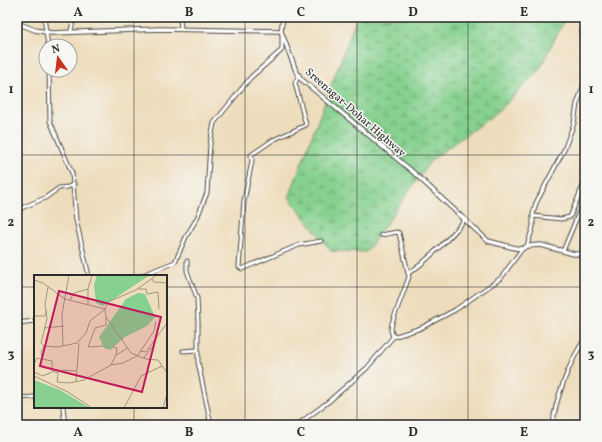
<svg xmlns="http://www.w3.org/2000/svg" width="602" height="442" font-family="Vollkorn,serif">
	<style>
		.grass { fill: url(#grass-dots); stroke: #587e5d }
		.wetland { fill: url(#wetland-marsh); stroke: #587e5d }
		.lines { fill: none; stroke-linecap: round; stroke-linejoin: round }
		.minor-casing { stroke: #484641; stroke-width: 5 }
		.major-casing { stroke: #484641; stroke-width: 5.5 }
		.minor { stroke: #fff; stroke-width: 3 }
		.major { stroke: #fff; stroke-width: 3.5 }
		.grid { fill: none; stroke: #2b2b2b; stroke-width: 1; stroke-opacity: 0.55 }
		.labels { text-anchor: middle; stroke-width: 3; stroke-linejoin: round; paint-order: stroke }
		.street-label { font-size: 11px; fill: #2b2b2b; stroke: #f6f6f2 }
		.inset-road { fill: none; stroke: #a09682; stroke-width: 1 }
		.view { fill: #c2185b; fill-opacity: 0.15; stroke: #c2185b; stroke-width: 2 }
		.inset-edge { fill: none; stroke: #2b2b2b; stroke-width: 2 }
		.neatline { fill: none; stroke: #2b2b2b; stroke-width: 1.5 }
		.grid-label { font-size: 13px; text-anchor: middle; font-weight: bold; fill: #2b2b2b }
	</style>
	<defs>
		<pattern id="grass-dots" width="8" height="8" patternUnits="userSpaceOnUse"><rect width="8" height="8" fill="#86d18f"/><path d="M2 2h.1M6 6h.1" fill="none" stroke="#6eaa75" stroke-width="1.8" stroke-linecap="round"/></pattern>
		<pattern id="wetland-marsh" width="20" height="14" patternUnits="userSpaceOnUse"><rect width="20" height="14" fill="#86d18f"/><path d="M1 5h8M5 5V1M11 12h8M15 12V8" fill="none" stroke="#6eaa75"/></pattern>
	</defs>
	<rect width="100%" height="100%" fill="#f6f6f2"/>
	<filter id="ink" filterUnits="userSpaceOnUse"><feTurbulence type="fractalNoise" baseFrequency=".025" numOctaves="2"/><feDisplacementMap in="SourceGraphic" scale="8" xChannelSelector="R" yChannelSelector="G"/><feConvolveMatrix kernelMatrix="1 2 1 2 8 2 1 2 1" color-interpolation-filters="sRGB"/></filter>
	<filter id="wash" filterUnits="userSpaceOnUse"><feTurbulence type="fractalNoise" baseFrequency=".012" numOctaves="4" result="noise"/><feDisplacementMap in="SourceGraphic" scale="16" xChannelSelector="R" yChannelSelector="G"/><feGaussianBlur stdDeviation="0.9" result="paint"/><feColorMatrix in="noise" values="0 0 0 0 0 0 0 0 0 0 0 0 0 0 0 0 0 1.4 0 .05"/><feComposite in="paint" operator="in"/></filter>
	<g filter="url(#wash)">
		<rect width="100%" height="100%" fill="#eeddbc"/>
		<polygon class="grass" points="242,17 271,17 266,22"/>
		<polygon class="wetland" points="357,17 566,17 539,70 500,110 431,160 366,252 331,251 289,197"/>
	</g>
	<g filter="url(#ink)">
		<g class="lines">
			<defs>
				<g id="minor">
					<polyline points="44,17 48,46"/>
					<polyline points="180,17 181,29"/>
					<polyline points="71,31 74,17"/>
					<polyline points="281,31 283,17"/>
					<polyline points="582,31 585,58"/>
					<polyline points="49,70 50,121 72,173 76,220 89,276"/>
					<polyline points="298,77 295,83 306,125 273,140 251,155 252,161 244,201 239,267 242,269 299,245 321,241"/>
					<polyline points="17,210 45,198 59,188 68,187 74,184"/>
					<polyline points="533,216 561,219 570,217 585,181"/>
					<polyline points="381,235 397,232 399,233 409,277 392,323 391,330 393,337"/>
					<polyline points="527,246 533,227 533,214 536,203 564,150 574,123 577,104 585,81"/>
					<polyline points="563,251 585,198"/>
					<polyline points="187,261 187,271 197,298 198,321 198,362 211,425"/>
					<path d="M 408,273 C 420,268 457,231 465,219"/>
					<polyline points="140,276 175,262 186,237 197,218 207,193 210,144 214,123 251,77 282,50 282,35"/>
					<polyline points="17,323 35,321"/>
					<polyline points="183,351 197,350"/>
					<polyline points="17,398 35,397"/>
					<polyline points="63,407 65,425"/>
					<polyline points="199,425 210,421"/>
					<polyline points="297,425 328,402 367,368 393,337 421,328 455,310 501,278 522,249"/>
					<path d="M 553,425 C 554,402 571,358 585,339"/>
				</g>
				<polyline id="major" points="17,23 35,30 52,33 160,29 281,31 296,71 301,79 413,172 488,241 515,248 522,249 527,246 541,245 574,254 585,254"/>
			</defs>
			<use href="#minor" class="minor-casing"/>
			<use href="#major" class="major-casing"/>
			<use href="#minor" class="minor"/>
			<use href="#major" class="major"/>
		</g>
	</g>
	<path class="grid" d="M 134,17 L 134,276M 245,17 L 245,425M 357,17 L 357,425M 468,17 L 468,425M 17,155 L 585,155M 17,287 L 35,287M 166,287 L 585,287M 134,407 L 134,425"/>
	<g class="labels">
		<g class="street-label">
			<text transform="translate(356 112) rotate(41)" y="4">Sreenagar-Dohar Highway</text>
		</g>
	</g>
	<g transform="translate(34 275)">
		<rect width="133" height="133" fill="#eeddbc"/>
		<path d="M 63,0 L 116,0 L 69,31 L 62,28 L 60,10 ZM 0,105 L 26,115 L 56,133 L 0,133 Z" fill="#86d18f"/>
		<path d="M 104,18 L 111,19 L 121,42 L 113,51 L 91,62 L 76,75 L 70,73 L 65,62 L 92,24 Z" fill="#86d18f"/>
		<path class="inset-road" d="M 118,4 L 120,7 L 133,8M 0,5 L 9,8 L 31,24 L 71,34 L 72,42 L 97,78 L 112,84 L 124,85 L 133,98M 104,14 L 112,14 L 113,19 L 124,17 L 125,34M 36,25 L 40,18 L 54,14M 54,29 L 54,14 L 58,0M 71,34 L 74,27 L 102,15 L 123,0M 0,41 L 11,41 L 13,36M 10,53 L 30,51M 10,71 L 23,72 L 43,68 L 52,58 L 56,46 L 71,34M 29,71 L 28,39 L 35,0M 69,71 L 54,72 L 61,53 L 72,50 L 72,42M 106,76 L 112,77 L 133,48M 82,80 L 94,73M 104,80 L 120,56 L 122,46M 110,83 L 117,73 L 119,74M 8,84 L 7,77 L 10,71 L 7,68 L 13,44 L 11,29 L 14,12M 0,89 L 3,83 L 18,86 L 18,96 L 24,98 L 23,107 L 36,108 L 50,105 L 77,90 L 89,88 L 103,81M 77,90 L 82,80 L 83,73 L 79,72M 28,95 L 43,96M 0,97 L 9,101 L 18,97M 0,101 L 34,117 L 58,133M 42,106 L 45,68M 90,133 L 107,101 L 128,91M 129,133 L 133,119"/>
		<path class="view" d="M 25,16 L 127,42 L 108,117 L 6,91 Z"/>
		<rect width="133" height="133" class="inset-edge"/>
	</g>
	<rect width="602" height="442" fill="none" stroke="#f6f6f2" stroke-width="44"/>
	<g transform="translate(58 58) rotate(346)"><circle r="19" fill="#f6f6f2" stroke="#a5a5a2"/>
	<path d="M0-3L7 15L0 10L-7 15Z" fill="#c8321e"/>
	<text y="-6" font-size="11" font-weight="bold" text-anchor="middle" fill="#2b2b2b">N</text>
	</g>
	<rect x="22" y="22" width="558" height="398" class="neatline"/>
	<g class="grid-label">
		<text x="78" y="16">A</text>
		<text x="189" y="16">B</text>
		<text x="301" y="16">C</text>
		<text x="413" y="16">D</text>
		<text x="524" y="16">E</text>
		<text x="11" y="93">1</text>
		<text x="591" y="93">1</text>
		<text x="11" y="226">2</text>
		<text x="591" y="226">2</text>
		<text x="11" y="358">3</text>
		<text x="591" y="358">3</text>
		<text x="78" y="436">A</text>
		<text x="189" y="436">B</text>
		<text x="301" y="436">C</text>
		<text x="413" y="436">D</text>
		<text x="524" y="436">E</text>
	</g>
</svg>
